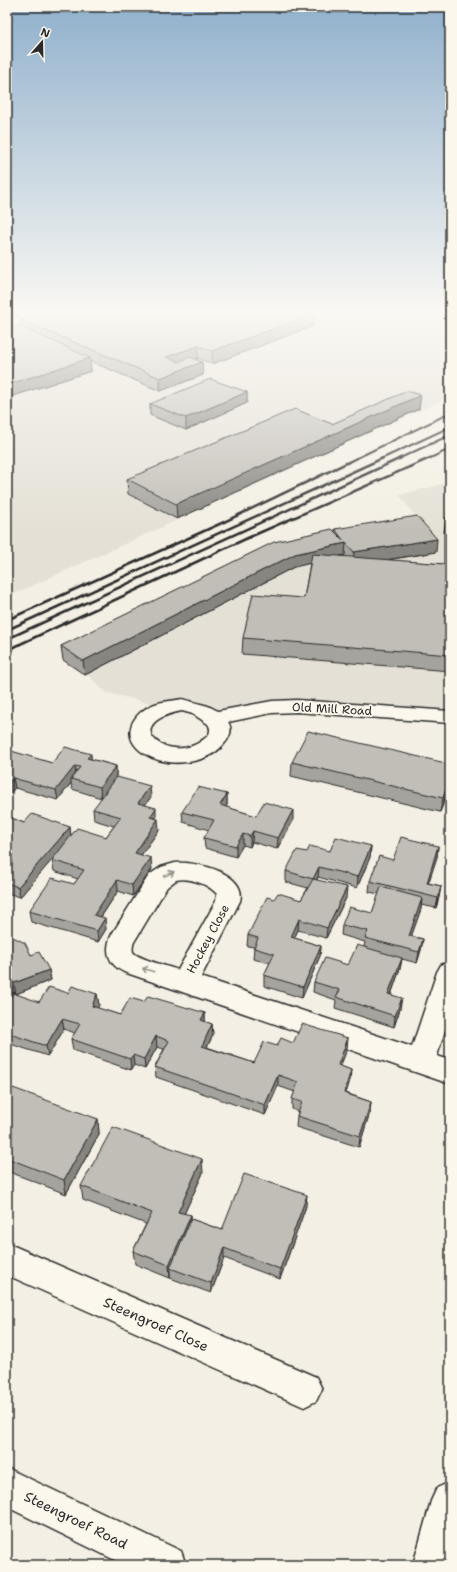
<svg xmlns="http://www.w3.org/2000/svg" width="457" height="1572" font-family="'Shantell Sans',sans-serif">
	<style>
		.built { fill: #e4e0d6 }
		.lines { fill: none; stroke-linecap: round; stroke-linejoin: round }
		.minor-casing { stroke: #2b2b2b; stroke-width: 3 }
		.minor { fill: #fbf7ec; fill-rule: evenodd }
		.rail-far2 { stroke: #2b2b2b; stroke-width: 2 }
		.rail-far1 { stroke: #2b2b2b; stroke-width: 2.5 }
		.rail { stroke: #2b2b2b; stroke-width: 3 }
		.wall { fill: #a5a39d; stroke: #2b2b2b }
		.shaded-wall { fill: #86857f; stroke: #2b2b2b }
		.building { fill: #c0beb6; stroke: #2b2b2b }
		.oneway { stroke: #93918c }
		.labels { text-anchor: middle; stroke-width: 3.5; stroke-linejoin: round; paint-order: stroke }
		.street-label { font-size: 12px; fill: #2b2b2b; stroke: #fbf7ec }
		.near-street-label { font-size: 14px; fill: #2b2b2b; stroke: #fbf7ec }
	</style>
	<rect width="100%" height="100%" fill="#f3efe4"/>
	<filter id="ink" filterUnits="userSpaceOnUse"><feTurbulence type="fractalNoise" baseFrequency=".025" numOctaves="2"/><feDisplacementMap in="SourceGraphic" scale="8" xChannelSelector="R" yChannelSelector="G"/><feConvolveMatrix kernelMatrix="1 2 1 2 8 2 1 2 1" color-interpolation-filters="sRGB"/></filter>
	<g filter="url(#ink)">
		<g class="built">
			<polygon points="7,311 450,311 450,397 7,597"/>
			<polygon points="450,482 450,717 297,706 216,718 107,693 68,657 282,552 421,523 399,495"/>
		</g>
		<g class="lines">
			<defs>
				<g id="minor">
					<polygon points="7,311 27,311 25,313 7,319"/>
					<path d="M 182,699 L 208,706 L 218,711 L 272,701 L 297,700 L 450,711 L 450,723 L 297,712 L 272,713 L 228,722 C 233,729 230,737 224,744 C 207,765 167,768 145,754 C 119,738 131,713 155,704 C 163,701 173,701 182,699 ZM 182,711 L 193,714 L 208,724 C 212,730 210,735 204,739 C 171,767 115,724 182,711 Z"/>
					<path d="M 175,863 C 195,861 248,873 240,901 L 201,977 L 412,1047 L 437,972 L 441,965 L 450,962 L 450,1014 L 437,1056 L 450,1060 L 450,1084 L 124,972 C 108,964 104,950 112,934 L 149,875 L 161,867 ZM 176,880 C 189,877 208,884 217,894 L 216,901 L 178,970 C 170,967 136,958 133,952 C 132,949 133,944 134,942 L 167,887 Z"/>
					<polygon points="7,1243 316,1377 322,1389 316,1401 304,1407 7,1275"/>
					<polygon points="7,1468 181,1551 186,1565 125,1565 7,1507"/>
					<polygon points="450,1482 450,1565 413,1565 431,1501 437,1488"/>
				</g>
			</defs>
			<use href="#minor" class="minor-casing"/>
			<use href="#minor" class="minor"/>
			<g class="rail-far2">
				<polyline points="355,459 450,413"/>
				<polyline points="381,459 450,427"/>
				<polyline points="398,459 450,435"/>
				<polyline points="428,459 450,449"/>
			</g>
			<g class="rail-far1">
				<polyline points="7,620 224,522 357,458"/>
				<polyline points="7,630 383,458"/>
				<polyline points="7,639 401,458"/>
				<polyline points="16,646 252,536 430,458"/>
			</g>
			<polyline class="rail" points="7,650 18,645"/>
		</g>
		<g class="wall">
			<polygon points="314,314 313,326 212,364 198,358 195,359 202,362 203,375 160,391 90,361 91,371 7,398 7,322 21,327 20,320"/>
			<polygon points="247,392 247,403 186,430 150,415 150,404"/>
			<polygon points="419,409 177,519 128,494 127,479 332,424"/>
			<polygon points="446,517 450,518 450,671 242,654 243,638 304,598 310,563 294,567 85,675 63,660 61,646 335,532 335,529 436,552 387,560 444,564 444,532"/>
			<polygon points="7,751 52,763 91,759 116,766 116,776 101,798 72,789 71,783 58,800 15,788"/>
			<polygon points="292,762 450,764 450,786 440,812 291,776"/>
			<polygon points="227,794 227,805 226,807 256,816 293,821 277,849 252,842 250,847 243,845 236,857 205,848 204,838 209,830 183,822 182,812"/>
			<polygon points="151,797 145,805 156,818 159,830 141,855 152,869 133,896 118,891 101,917 106,929 98,942 31,922 29,911 74,884 78,879 54,871 52,860 55,856 20,897 7,893 7,816 24,823 70,827 71,836 106,837 114,826 94,820 93,809"/>
			<polygon points="371,846 370,857 357,888 318,877 317,880 346,898 326,938 298,930 294,938 321,946 320,956 302,998 264,986 264,975 270,963 253,959 254,947 247,946 248,935 274,899 301,900 308,888 286,882 286,871 307,852 330,851"/>
			<polygon points="438,846 437,857 428,883 441,886 439,897 436,908 421,905 421,909 411,936 423,939 421,950 417,963 402,959 400,969 391,995 400,1009 394,1027 335,1008 336,1000 313,992 314,982 348,965 364,947 365,942 341,935 342,925 372,913 379,894 369,892 370,881 393,860"/>
			<polygon points="7,934 49,970 51,980 16,994 14,992 7,995"/>
			<polygon points="68,993 97,994 99,1005 97,1008 120,1015 144,1002 205,1013 205,1022 212,1024 213,1035 207,1047 254,1063 277,1046 293,1043 347,1049 340,1066 351,1070 350,1080 346,1093 371,1102 370,1112 359,1147 296,1127 297,1116 298,1112 292,1109 292,1099 295,1092 278,1086 265,1115 156,1077 155,1067 164,1049 157,1047 145,1069 134,1065 131,1070 73,1050 71,1039 75,1033 64,1029 48,1056 7,1043 7,1003 39,1002"/>
			<polygon points="7,1098 98,1119 99,1134 66,1194 7,1171"/>
			<polygon points="203,1173 184,1214 191,1215 191,1219 222,1230 306,1206 280,1279 224,1258 211,1293 170,1278 135,1264 133,1251 146,1224 83,1200 81,1186"/>
		</g>
		<g class="shaded-wall">
			<polygon points="314,314 313,326 212,364 212,351"/>
			<polygon points="198,346 198,358 167,370 166,357"/>
			<polygon points="90,358 91,371 7,398 7,385"/>
			<polygon points="202,362 203,375 160,391 160,378"/>
			<polygon points="247,392 247,403 186,430 186,418"/>
			<polygon points="421,395 419,409 177,519 176,504"/>
			<polygon points="437,539 436,552 353,565 354,552"/>
			<polygon points="346,543 345,555 294,567 85,675 83,661 295,554"/>
			<polygon points="91,754 92,764 87,758"/>
			<polygon points="75,766 76,776 71,779 71,783 58,800 56,790"/>
			<polygon points="116,766 116,776 101,798 100,787"/>
			<polygon points="13,778 15,788 7,797 7,785"/>
			<polygon points="450,778 450,786 440,812 443,798"/>
			<polygon points="150,786 151,797 139,813 138,803"/>
			<polygon points="227,794 227,805 221,816 220,805"/>
			<polygon points="156,808 156,818 150,817"/>
			<polygon points="293,810 293,821 277,849 278,838"/>
			<polygon points="158,819 159,830 135,864 135,853"/>
			<polygon points="70,827 71,838 20,897 18,887"/>
			<polygon points="253,831 252,842 250,847 250,836"/>
			<polygon points="243,834 243,845 236,857 236,846"/>
			<polygon points="371,846 370,857 357,888 358,877"/>
			<polygon points="438,846 437,857 425,894 427,883"/>
			<polygon points="151,858 152,869 133,896 132,885"/>
			<polygon points="319,867 318,877 312,889 313,879"/>
			<polygon points="117,880 118,891 95,926 94,915"/>
			<polygon points="441,886 439,897 436,908 438,898"/>
			<polygon points="347,887 346,898 326,938 327,928"/>
			<polygon points="422,898 421,909 408,946 409,936"/>
			<polygon points="105,918 106,929 98,942 97,931"/>
			<polygon points="299,919 298,930 290,947 291,937"/>
			<polygon points="423,939 421,950 417,963 419,952"/>
			<polygon points="321,946 320,956 302,998 303,987"/>
			<polygon points="402,958 400,969 387,1005 388,994"/>
			<polygon points="49,970 51,980 16,994 14,983"/>
			<polygon points="12,982 14,992 7,995 7,983"/>
			<polygon points="97,994 99,1005 93,1017 92,1006"/>
			<polygon points="402,998 400,1009 394,1027 395,1016"/>
			<polygon points="205,1013 205,1023 201,1020"/>
			<polygon points="62,1019 64,1029 48,1056 46,1046"/>
			<polygon points="212,1024 213,1035 202,1057 202,1046"/>
			<polygon points="156,1036 157,1047 145,1069 144,1059"/>
			<polygon points="348,1038 347,1049 337,1076 338,1065"/>
			<polygon points="133,1055 134,1065 131,1070 130,1059"/>
			<polygon points="351,1070 350,1080 343,1103 344,1093"/>
			<polygon points="278,1075 278,1086 265,1115 265,1105"/>
			<polygon points="371,1102 370,1112 359,1147 360,1136"/>
			<polygon points="98,1119 99,1134 66,1194 64,1180"/>
			<polygon points="202,1159 203,1173 179,1225 178,1212"/>
			<polygon points="307,1195 306,1206 280,1279 280,1269"/>
			<polygon points="191,1215 191,1229 170,1268 170,1278 169,1265"/>
			<polygon points="224,1248 224,1258 211,1293 211,1283"/>
		</g>
		<g class="building">
			<polygon points="48,311 306,311 314,314 212,351 198,346 166,357 178,362 190,357 202,362 160,378 20,320"/>
			<polygon points="8,321 90,358 7,385 7,322"/>
			<polygon points="210,379 247,392 186,418 150,404"/>
			<polygon points="407,391 421,395 176,504 127,479 295,409 332,424"/>
			<polygon points="417,516 437,539 354,552 346,543 295,554 83,661 61,646 274,542 332,529 343,540 335,529"/>
			<polygon points="446,517 450,518 450,655 243,638 253,594 304,598 312,554 445,564"/>
			<polygon points="308,731 450,764 450,778 443,798 292,762"/>
			<polygon points="65,747 91,754 87,758 116,766 100,787 71,779 80,767 75,766 56,790 13,778 7,785 7,751 8,750 52,763"/>
			<polygon points="117,777 150,786 138,803 156,808 150,817 158,819 135,853 151,858 132,885 117,880 94,915 105,918 97,931 29,911 52,878 74,884 84,870 52,860 77,828 106,837 121,817 93,809"/>
			<polygon points="198,787 227,794 220,805 256,816 264,802 293,810 278,838 253,831 250,836 243,834 236,846 204,838 214,820 182,812"/>
			<polygon points="32,814 70,827 18,887 7,883 7,868 13,861 7,859 7,816 24,823"/>
			<polygon points="336,837 371,846 358,877 319,867 313,879 286,871 297,850 307,852 310,846 330,851"/>
			<polygon points="401,837 438,846 427,883 441,886 438,898 370,881 379,856 393,860"/>
			<polygon points="313,879 347,887 327,928 299,919 291,937 321,946 303,987 264,975 274,954 254,948 258,938 248,935 267,897 274,899 278,893 301,900"/>
			<polygon points="381,887 422,898 409,936 423,939 419,952 365,938 368,931 342,925 349,907 372,913"/>
			<polygon points="7,934 25,943 31,955 39,952 49,970 14,983 12,982 7,983"/>
			<polygon points="357,945 402,958 388,994 402,998 395,1016 336,997 340,990 314,982 325,958 348,965"/>
			<polygon points="72,986 97,994 92,1006 120,1015 130,998 144,1002 148,996 205,1013 201,1020 212,1024 202,1046 254,1063 264,1042 277,1046 281,1038 293,1043 302,1024 348,1038 338,1065 351,1070 344,1093 371,1102 360,1136 297,1116 302,1102 292,1099 298,1082 278,1075 265,1105 155,1067 169,1041 156,1036 144,1059 133,1055 130,1059 71,1039 80,1024 62,1019 46,1046 7,1033 7,1003 13,993 39,1002 49,987 68,993"/>
			<polygon points="13,1088 98,1119 64,1180 7,1158 7,1098"/>
			<polygon points="113,1127 202,1159 178,1212 191,1215 169,1265 133,1251 152,1213 81,1186"/>
			<polygon points="244,1174 307,1195 280,1269 224,1248 211,1283 170,1268 191,1219 222,1230"/>
		</g>
		<defs><path id="oneway-shaft" d="M-6 0H5M1.5-3L5.5 0L1.5 3" fill="none" stroke-width="1.6" stroke-linecap="round" stroke-linejoin="round"/></defs>
		<g class="oneway">
			<use href="#oneway-shaft" transform="translate(169 874) rotate(-25)"/>
			<use href="#oneway-shaft" transform="translate(148 970) rotate(-163)"/>
		</g>
	</g>
	<linearGradient id="sky" x2="0" y2="1"><stop stop-color="#90b0cc"/><stop offset="0.59" stop-color="#faf8f3"/><stop offset="1" stop-color="#faf8f3" stop-opacity="0"/></linearGradient>
	<rect width="457" height="531" fill="url(#sky)"/>
	<g class="labels">
		<g class="street-label">
			<text transform="translate(332 709) rotate(3)" y="4">Old Mill Road</text>
			<text transform="translate(208 939) rotate(-62)" y="4">Hockey Close</text>
		</g>
		<g class="near-street-label">
			<text transform="translate(156 1324) rotate(24)" y="5">Steengroef Close</text>
			<text transform="translate(76 1520) rotate(26)" y="5">Steengroef Road</text>
		</g>
	</g>
	<rect width="457" height="1572" fill="none" stroke="#fbf7ec" stroke-width="24"/>
	<rect x="12" y="12" width="433" height="1548" fill="none" stroke="#2b2b2b" stroke-width="1.5" filter="url(#ink)"/>
	<g transform="translate(42 42) rotate(20)" stroke="#fbf7ec" stroke-width="3" paint-order="stroke">
	<path d="M0-3L7 15L0 10L-7 15Z" fill="#2b2b2b"/>
	<text y="-6" font-size="11" font-weight="bold" text-anchor="middle" fill="#2b2b2b">N</text>
	</g>
</svg>
